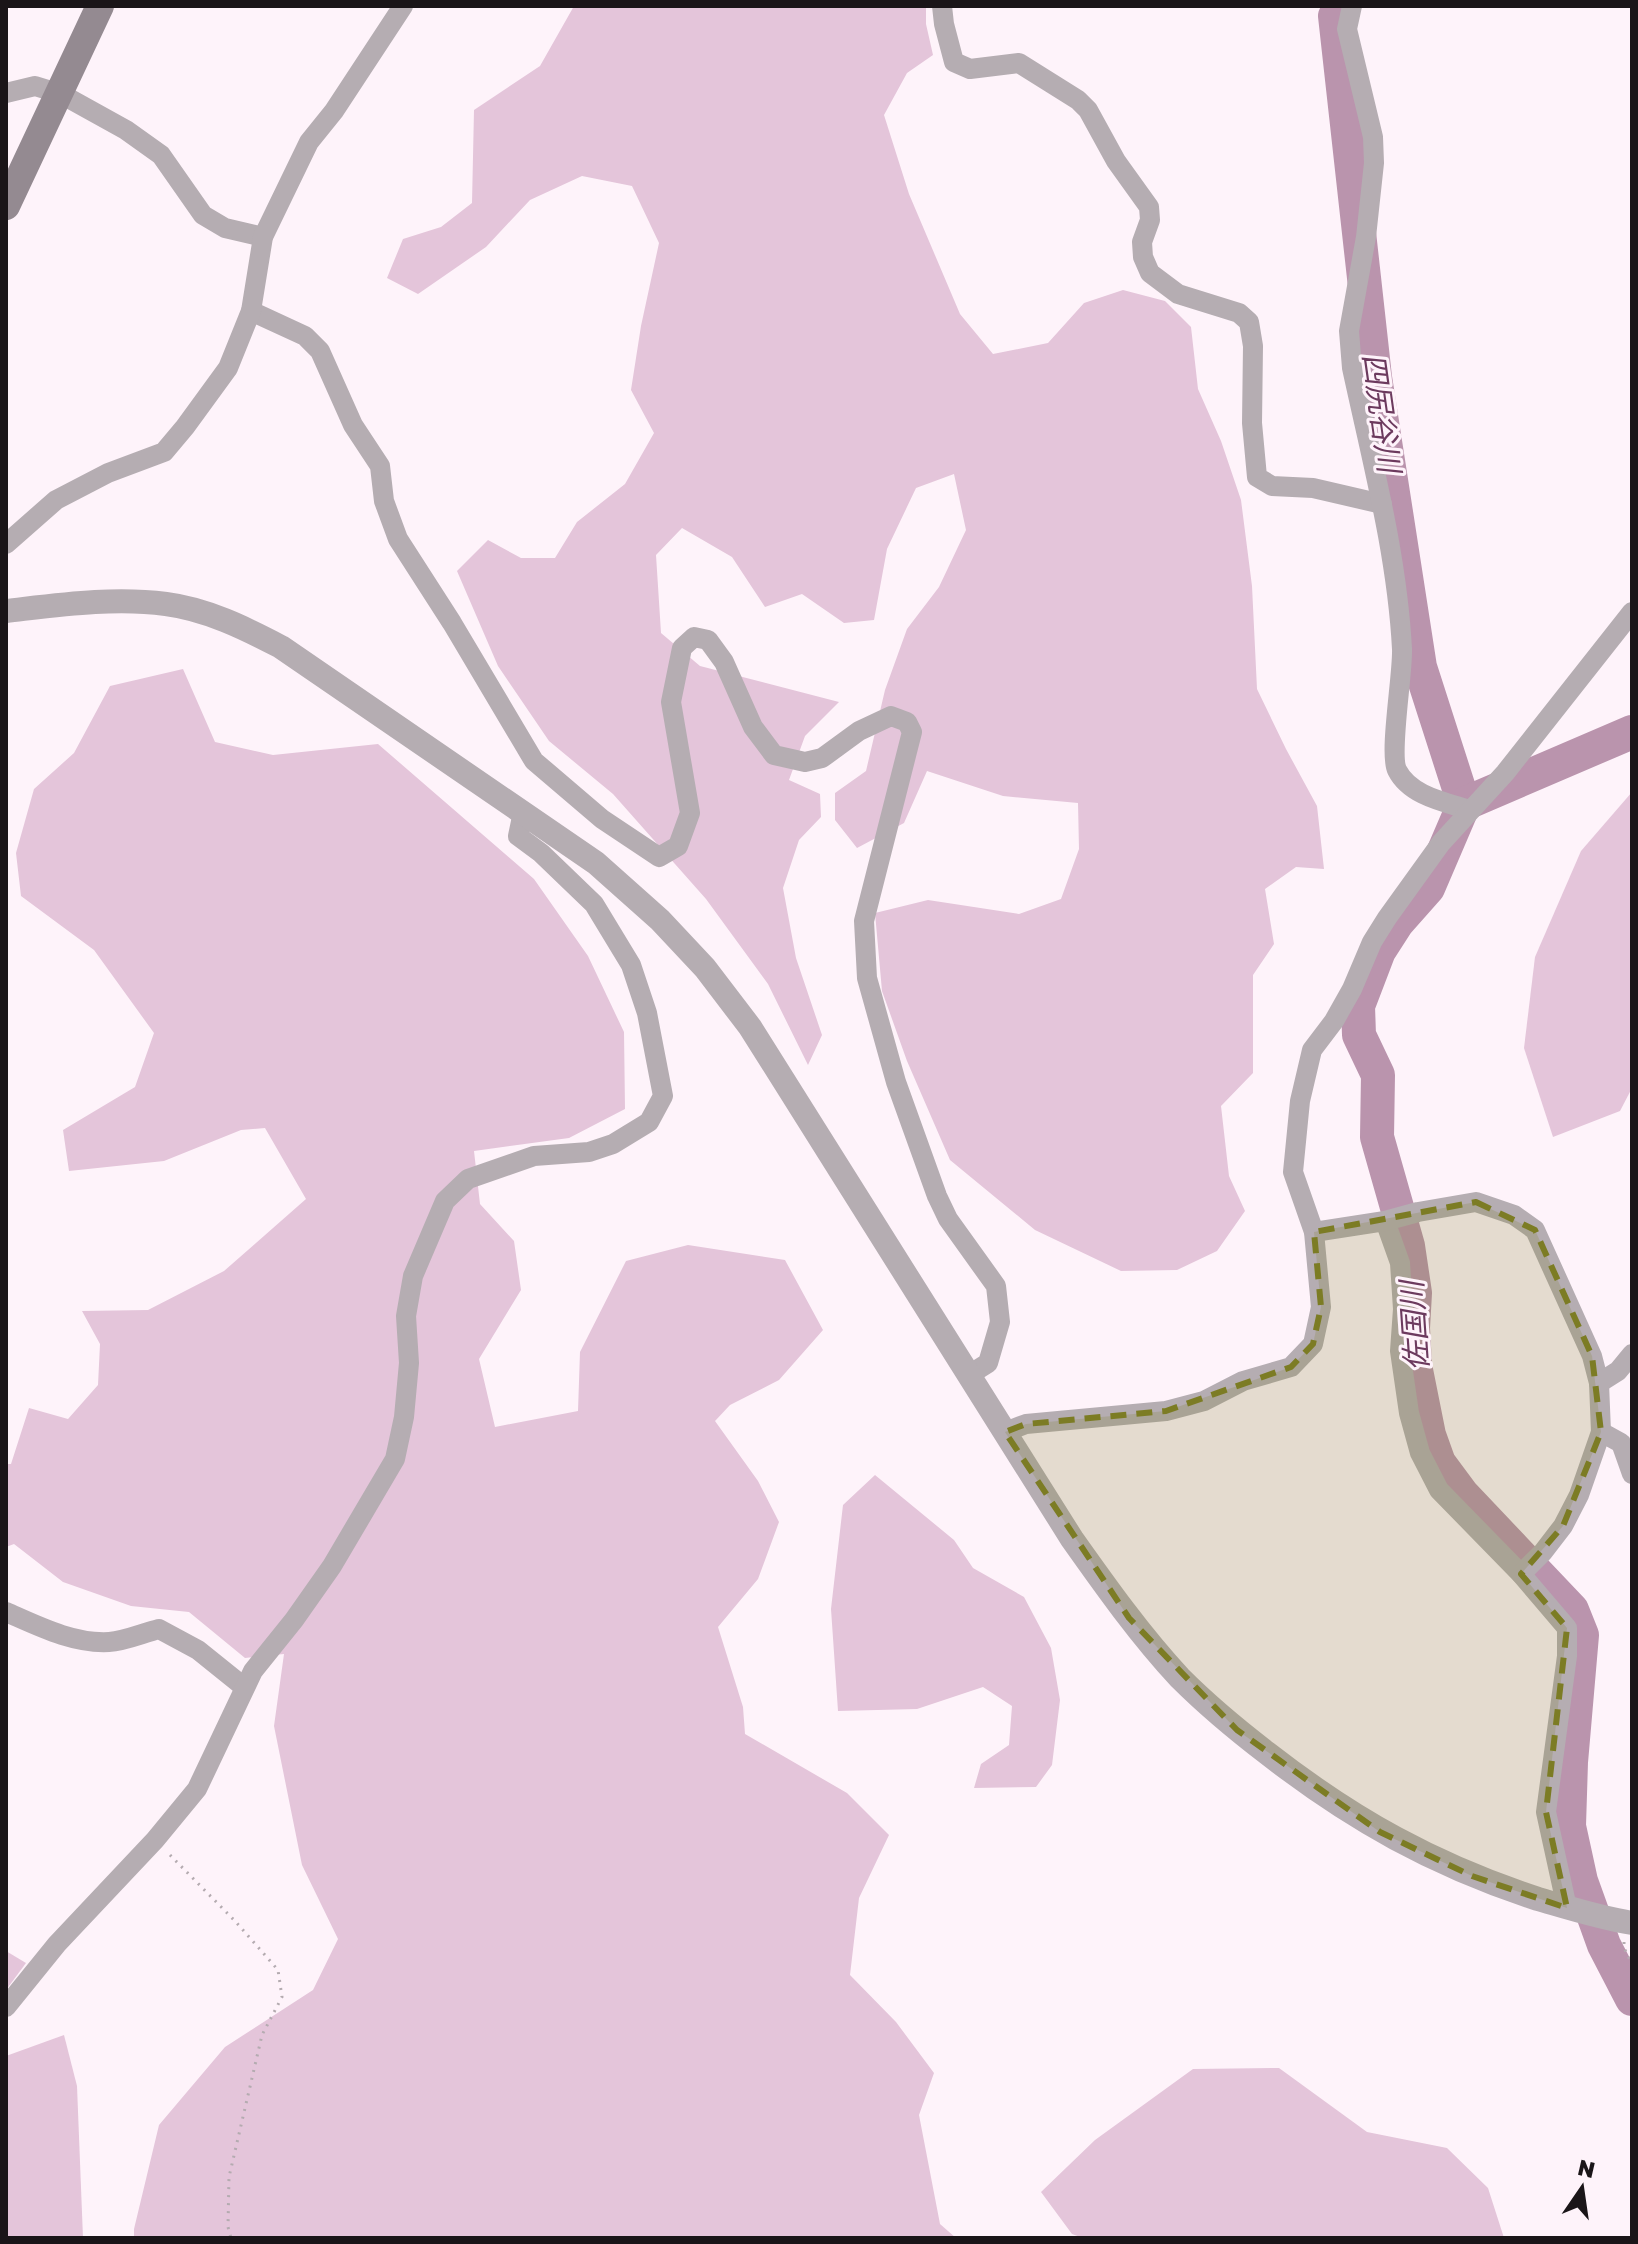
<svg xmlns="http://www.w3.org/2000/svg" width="1638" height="2244" font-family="'Golos Text','Noto Sans JP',sans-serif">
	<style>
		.green { fill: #e4c5da }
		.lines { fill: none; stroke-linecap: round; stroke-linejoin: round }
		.river { stroke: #ba94ad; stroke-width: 34 }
		.path { stroke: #b4abb0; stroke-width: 3; stroke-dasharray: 2 6; stroke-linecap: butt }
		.minor { stroke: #b5adb2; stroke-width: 20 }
		.tertiary { stroke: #b5adb2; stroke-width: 24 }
		.secondary { stroke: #948a91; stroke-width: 28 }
		.marked { fill: #7c7c24; fill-opacity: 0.2; stroke: #7c7c24; stroke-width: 6; stroke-dasharray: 16 10; stroke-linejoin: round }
		.labels { text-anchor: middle; stroke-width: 6; stroke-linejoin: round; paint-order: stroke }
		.water-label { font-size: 30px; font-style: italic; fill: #6c3a5e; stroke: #fef3fa }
	</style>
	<rect width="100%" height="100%" fill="#fef3fa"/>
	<g class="green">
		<polygon points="574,6 926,6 926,24 933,55 907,73 884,115 909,194 960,314 993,354 1048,343 1084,303 1123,290 1165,301 1191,327 1198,389 1221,441 1241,500 1252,586 1257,689 1286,749 1317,806 1324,869 1296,867 1265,889 1274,944 1253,975 1253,1073 1221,1106 1229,1176 1245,1211 1217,1251 1177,1270 1121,1271 1035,1230 950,1160 907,1061 882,991 875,913 928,900 1019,914 1061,899 1079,849 1078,803 1003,796 927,771 904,823 857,848 835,820 835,793 866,771 885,690 907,629 939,587 966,530 954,474 916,488 887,549 874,620 844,623 802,594 765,607 732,557 682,528 656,555 661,633 700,666 839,702 805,736 789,780 820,794 821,817 799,840 783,888 796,958 822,1035 808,1065 768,984 706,899 613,794 549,741 498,666 457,571 488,540 521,558 555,558 577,522 625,484 654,433 631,390 641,326 659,243 632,186 582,176 530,200 486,247 418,294 387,278 403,239 441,227 472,203 474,110 540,66"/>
		<polygon points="183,669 215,742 273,755 378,744 534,879 588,956 624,1032 625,1109 569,1138 474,1151 480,1204 514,1241 521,1290 479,1359 495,1427 578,1411 580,1352 626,1261 688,1245 785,1260 823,1330 779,1380 730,1405 715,1421 758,1481 779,1522 758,1579 718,1627 743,1707 745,1734 847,1793 889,1835 859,1898 850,1975 896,2022 934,2073 919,2115 940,2224 956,2238 134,2238 134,2229 159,2125 225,2047 313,1990 338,1939 302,1865 274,1726 284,1654 245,1658 189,1612 131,1606 63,1582 14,1544 6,1547 6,1464 11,1464 29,1408 68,1419 98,1385 100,1344 82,1311 148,1310 224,1271 306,1199 265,1128 241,1130 164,1161 69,1171 63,1130 135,1087 154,1033 94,950 21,896 16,853 34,789 74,753 110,686"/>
		<polygon points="1632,792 1632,1088 1620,1111 1553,1137 1524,1048 1535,957 1581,851"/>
		<polygon points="875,1475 954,1540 973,1568 1024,1597 1051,1648 1060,1700 1052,1765 1036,1787 974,1788 981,1764 1009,1745 1012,1706 983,1687 917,1709 838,1711 831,1609 843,1505"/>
		<polygon points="6,1951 26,1963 6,1990"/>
		<polygon points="64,2035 77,2086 83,2238 6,2238 6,2056"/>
		<polygon points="1279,2068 1367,2132 1447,2148 1488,2188 1504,2238 1083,2238 1072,2234 1041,2192 1095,2140 1193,2069"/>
	</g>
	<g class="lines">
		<g class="river">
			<polyline points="1335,16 1375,377 1420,667 1464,804"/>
			<polyline points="1632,732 1464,804 1428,888 1397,923 1379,951 1358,1006 1359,1035 1378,1075 1377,1137 1408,1246 1415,1293 1413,1328 1415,1365 1429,1435 1439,1463 1462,1494 1572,1610 1582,1635 1571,1762 1569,1826 1581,1881 1604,1945 1632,1999"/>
		</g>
		<g class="path">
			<polyline points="170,1855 235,1921 278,1970 282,1997 262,2035 229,2177 228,2227 231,2238"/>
			<polyline points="1624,1942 1624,1948 1632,1964"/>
		</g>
		<g class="minor">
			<polyline points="942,6 944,24 954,62 970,69 1019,63 1078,100 1088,110 1116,161 1149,207 1150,220 1142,242 1143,257 1150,273 1178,294 1239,313 1249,322 1253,346 1252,423 1257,477 1272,486 1313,488 1382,504"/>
			<path d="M 1352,6 L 1347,29 L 1373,137 L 1374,163 L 1366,237 L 1349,331 L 1352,368 C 1372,461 1397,554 1402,649 C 1403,674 1389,753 1397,770 C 1410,796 1445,802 1470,810"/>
			<polyline points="6,93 35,86 61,94 126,130 161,155 203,215 225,228 263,237"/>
			<polyline points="251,311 305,336 320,351 353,425 380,466 384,501 398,539 452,623 534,761 602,819 659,857 678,846 690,813 671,702 682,648 694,637 708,640 724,662 753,727 774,755 805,762 822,758 859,731 891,716 907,722 912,732 864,921 867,978 896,1082 937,1196 948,1219 996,1286 1000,1322 988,1363 969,1375"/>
			<polyline points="6,544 56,500 108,473 164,452 185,427 228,368 251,311 263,237 309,142 334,111 403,6"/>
			<polyline points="1385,1221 1400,1263 1403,1309 1400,1351 1409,1413 1420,1453 1439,1490 1521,1574 1567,1628 1567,1656 1546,1812 1567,1908"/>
			<polyline points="1314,1232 1385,1221 1418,1212 1476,1202 1514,1215 1535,1230 1592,1356 1599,1383 1601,1432 1579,1495 1563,1526 1543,1552 1521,1574"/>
			<polyline points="1599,1383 1618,1371 1632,1354"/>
			<polyline points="1005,1432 1026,1424 1166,1411 1204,1401 1243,1381 1291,1367 1313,1344 1321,1307 1314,1232 1293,1172 1300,1101 1312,1050 1334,1021 1352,989 1372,942 1387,918 1441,843 1505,773 1632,612"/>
			<polyline points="1601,1432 1621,1443 1632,1474"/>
			<path d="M 6,1612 C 38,1626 73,1644 109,1642 C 125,1641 143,1633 159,1629 L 198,1650 L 244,1687"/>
			<polyline points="6,2007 57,1944 155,1840 197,1789 253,1671 294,1620 332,1566 395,1459 404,1417 409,1363 406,1316 413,1276 445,1201 468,1179 534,1156 589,1152 613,1144 649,1122 663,1096 647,1013 631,965 594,904 541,853 518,836 523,812"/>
		</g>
		<path class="tertiary" d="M 6,611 C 59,605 113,597 166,604 C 206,609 245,628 281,647 L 596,863 L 660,920 L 705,968 L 750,1027 L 1072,1539 C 1106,1587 1140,1635 1180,1678 C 1207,1705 1237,1730 1267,1753 C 1353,1820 1434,1865 1538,1899 C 1569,1908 1600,1918 1632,1923"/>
		<polyline class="secondary" points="6,206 100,6"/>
	</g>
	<path class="marked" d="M 1476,1202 L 1535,1230 L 1592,1356 L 1601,1432 L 1563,1526 L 1521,1574 L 1567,1628 L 1546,1812 L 1567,1908 L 1472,1876 L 1380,1832 L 1237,1730 L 1129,1618 L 1005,1432 L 1026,1424 L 1166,1411 L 1291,1367 L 1313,1344 L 1321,1307 L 1314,1232 Z"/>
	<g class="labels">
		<g class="water-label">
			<text transform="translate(1381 413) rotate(82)" y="10">四尻谷川</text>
			<text transform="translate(1415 1326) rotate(-94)" y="10">佐国川</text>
		</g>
	</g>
	<rect width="1638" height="2244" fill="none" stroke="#1a1518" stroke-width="16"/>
	<g transform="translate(1582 2188) rotate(13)" stroke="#fef3fa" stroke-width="6" paint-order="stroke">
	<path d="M0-6L14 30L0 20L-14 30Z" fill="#1a1518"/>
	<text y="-12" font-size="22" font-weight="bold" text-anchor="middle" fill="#1a1518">N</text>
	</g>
</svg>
